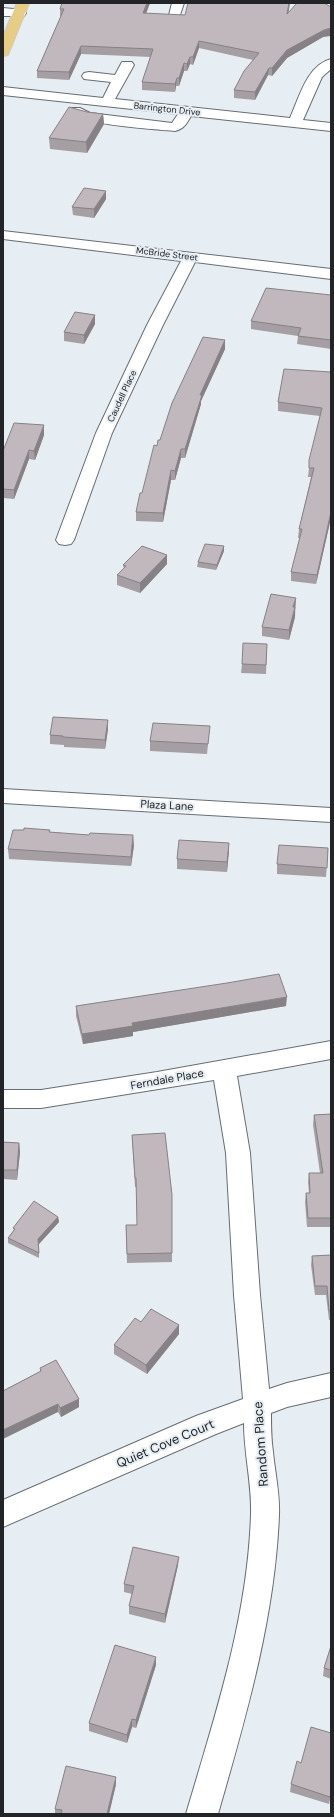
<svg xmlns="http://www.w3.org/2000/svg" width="334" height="1817" font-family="'DM Sans',sans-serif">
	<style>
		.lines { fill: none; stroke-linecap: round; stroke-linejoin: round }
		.minor-casing { stroke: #676d73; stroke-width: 2 }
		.major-casing { stroke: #cacacb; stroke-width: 2 }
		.minor { fill: #fff; fill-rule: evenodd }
		.major { fill: #e6cd83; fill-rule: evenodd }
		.wall { fill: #a59ea3 }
		.shaded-wall { fill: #868184 }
		.building { fill: #c0b8bd; stroke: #868184 }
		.labels { text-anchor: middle; stroke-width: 4; stroke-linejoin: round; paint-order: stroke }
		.far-street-label { font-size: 9px; fill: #222427; stroke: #e6eef4 }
		.street-label { font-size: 11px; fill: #222427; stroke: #e6eef4 }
		.near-street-label { font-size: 13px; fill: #222427; stroke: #e6eef4 }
	</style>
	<rect width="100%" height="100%" fill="#e6eef4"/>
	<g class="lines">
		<defs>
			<g id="minor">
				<polygon points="172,3 184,3 179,18 171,18 169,15"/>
				<polygon points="3,8 24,10 26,13 24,16 3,16"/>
				<path d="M 331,59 L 331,69 L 322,77 L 303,120 L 331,123 L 331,131 L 191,116 C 187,123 184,129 175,131 C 155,129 78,125 68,111 L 70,108 L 80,108 L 90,113 L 172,123 L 178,114 L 3,95 L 3,87 L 103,98 L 111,82 L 84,79 L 82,76 L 84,73 L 89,72 L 115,75 L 122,62 L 132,62 L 134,65 L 115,99 L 290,118 C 299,98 307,65 331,59 Z"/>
				<polygon points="3,231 331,269 331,279 195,262 163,325 112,433 74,540 71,544 65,545 59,544 56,540 96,433 147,325 181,261 3,239"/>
				<polygon points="3,789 331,808 331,822 3,803"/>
				<path d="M 331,1041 L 331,1059 L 237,1076 L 250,1153 L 260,1295 L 269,1389 L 287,1383 L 331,1373 L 331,1397 L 287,1407 L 271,1413 C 271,1426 271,1439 273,1452 C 275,1473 280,1494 279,1515 C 275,1618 246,1716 218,1814 L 186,1814 C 215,1716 248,1617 251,1514 C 252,1484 244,1454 244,1423 L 216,1434 L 3,1527 L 3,1500 L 196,1416 L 243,1399 L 234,1295 L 226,1153 L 214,1080 L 41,1108 L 3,1108 L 3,1090 L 41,1090 L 157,1072 Z"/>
			</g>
			<polygon id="major" points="17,3 29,3 9,52 8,55 3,56 3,36"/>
		</defs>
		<use href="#minor" class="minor-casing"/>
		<use href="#major" class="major-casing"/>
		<use href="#minor" class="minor"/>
		<use href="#major" class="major"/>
	</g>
	<g class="wall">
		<polygon points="150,3 146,14 185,15 290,3 288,13 323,37 287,58 272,76 268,75 255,100 234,98 234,90 253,60 199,48 193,65 190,64 187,71 184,71 179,86 176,86 175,92 142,90 142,82 151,57 81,54 69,80 37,78 37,71 61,16 60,16 60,9"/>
		<polygon points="87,112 103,114 104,124 87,153 50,149 49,138"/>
		<polygon points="106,199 94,218 73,215 72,207"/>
		<polygon points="331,295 331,349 297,344 298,336 251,329 251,321"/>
		<polygon points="95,315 95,324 84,344 64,341 64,332"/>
		<polygon points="225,340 225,349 201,401 201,404 185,458 181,458 175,480 171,480 163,522 136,521 136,512 157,446"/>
		<polygon points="331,372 331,518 316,584 291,581 291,572 300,538 298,538 299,529 311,477 308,477 309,468 320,416 278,411 278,402"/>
		<polygon points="44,425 44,435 35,460 29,459 14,499 3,498 3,451"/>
		<polygon points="224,551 216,570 197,567 198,562"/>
		<polygon points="167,564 140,593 117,585 117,575 124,569 123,565"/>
		<polygon points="296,598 295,617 289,640 262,636 262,627"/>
		<polygon points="267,644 266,674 241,673 242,664"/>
		<polygon points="108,720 108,729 105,749 64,747 64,745 50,744 50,735"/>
		<polygon points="209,735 207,754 150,751 150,741"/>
		<polygon points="24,830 50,832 134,845 131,866 9,859 8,849"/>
		<polygon points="229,843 227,872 177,869 177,859"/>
		<polygon points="328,848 326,877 277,874 277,864"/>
		<polygon points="76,1006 286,1006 133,1032 133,1036 83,1044 76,1016"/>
		<polygon points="331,1114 331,1227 307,1227 305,1202 306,1193 309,1193 308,1182 309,1173 320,1173 313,1125 314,1115"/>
		<polygon points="132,1135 172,1195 172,1262 127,1263 126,1225 137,1225 137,1187 135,1187"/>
		<polygon points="3,1142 19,1143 20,1152 17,1180 3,1179"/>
		<polygon points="58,1217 59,1222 39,1244 39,1258 8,1243 8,1238 14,1230 13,1228"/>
		<polygon points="331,1255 331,1320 329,1320 326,1295 315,1295 311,1265 312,1256"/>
		<polygon points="141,1322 179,1325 179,1334 147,1374 114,1354 114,1345"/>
		<polygon points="40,1368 79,1399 79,1407 61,1417 58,1412 8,1388 40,1372"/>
		<polygon points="178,1565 165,1623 129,1614 129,1606 132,1594 124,1592 124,1584"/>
		<polygon points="331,1646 331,1679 323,1676 324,1668"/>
		<polygon points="156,1665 136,1728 132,1727 127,1743 89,1731 89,1723"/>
		<polygon points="301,1763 331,1795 329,1804 290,1792 291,1784"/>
		<polygon points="116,1784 109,1814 55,1814 55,1809"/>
	</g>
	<g class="shaded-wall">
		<polygon points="147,3 150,3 143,21 143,13"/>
		<polygon points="289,3 290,3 287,22 287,14"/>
		<polygon points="331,28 331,36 323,37 287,58 272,76 272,68 287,50 324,30"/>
		<polygon points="199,41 199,48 193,65 193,57"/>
		<polygon points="81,46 81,54 69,80 69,72"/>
		<polygon points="190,57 190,64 187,71 187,64"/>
		<polygon points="184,63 184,71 179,86 179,78"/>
		<polygon points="269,68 268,75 255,100 255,92"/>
		<polygon points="177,78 176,86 175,92 175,84"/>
		<polygon points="103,114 104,124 87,153 86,142"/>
		<polygon points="106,191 106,199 94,218 94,209"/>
		<polygon points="95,315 95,324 84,344 84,335"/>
		<polygon points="225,340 225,349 201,401 201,404 185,458 185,449 200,395"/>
		<polygon points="44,425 44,435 35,460 34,451"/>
		<polygon points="181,449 181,458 175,480 175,471"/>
		<polygon points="29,450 29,459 14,499 14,490"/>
		<polygon points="171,470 171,480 163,522 163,513"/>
		<polygon points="331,512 331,518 316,584 317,575"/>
		<polygon points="224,546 224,551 216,570 217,565"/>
		<polygon points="167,555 167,564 140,593 140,583"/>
		<polygon points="296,598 295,607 293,616 293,607"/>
		<polygon points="295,607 295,617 289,640 289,630"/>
		<polygon points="108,720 108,729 105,749 105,740"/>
		<polygon points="133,835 134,845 131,866 131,857"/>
		<polygon points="229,843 229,852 227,872 227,862"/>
		<polygon points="287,997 286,1006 133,1032 133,1036 83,1044 82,1034 132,1023"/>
		<polygon points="3,1002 4,1011 3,1012"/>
		<polygon points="19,1143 20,1152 17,1180 17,1170"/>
		<polygon points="58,1217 59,1222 39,1244 39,1258 38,1239"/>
		<polygon points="179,1325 179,1334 147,1374 146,1365"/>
		<polygon points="79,1399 79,1407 61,1417 60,1408"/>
		<polygon points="58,1404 58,1412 3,1439 3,1430"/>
		<polygon points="179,1557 178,1565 165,1623 165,1614"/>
		<polygon points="156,1657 156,1665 136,1728 136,1720"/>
		<polygon points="132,1719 132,1727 127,1743 127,1735"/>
		<polygon points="116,1777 116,1784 109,1814 107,1814"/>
	</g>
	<g class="building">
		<polygon points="62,3 147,3 143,13 185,15 188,3 289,3 287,14 297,3 324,3 331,7 331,28 324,30 287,50 272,68 269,68 255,92 234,90 244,71 259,53 199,41 193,57 190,57 187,64 184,63 179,78 177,78 175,84 142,82 153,49 81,46 69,72 37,71 64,9 60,9"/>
		<polygon points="69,107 87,112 103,114 86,142 49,138"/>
		<polygon points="84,188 106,191 94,209 72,207"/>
		<polygon points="266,288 331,295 331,340 298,336 301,328 251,321"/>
		<polygon points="75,312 95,315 84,335 64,332"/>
		<polygon points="203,337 225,340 200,395 202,395 185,449 181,449 175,471 171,470 163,513 136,512 140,493 142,493 154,445 157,446 158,440 160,440 172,403"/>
		<polygon points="284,369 331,372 331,512 317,575 291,572 302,529 299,529 314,468 309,468 309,460 322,408 278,402"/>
		<polygon points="14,423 44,425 34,451 29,450 14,490 3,489 3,451"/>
		<polygon points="205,544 224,546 217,565 198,562"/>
		<polygon points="142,546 167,555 140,583 117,575 126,566 123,565"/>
		<polygon points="271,594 296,598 293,607 295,607 289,630 262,627"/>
		<polygon points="243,643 267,644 266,665 242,664"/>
		<polygon points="53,717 108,720 105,740 63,737 63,736 50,735"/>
		<polygon points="153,723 210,726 208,744 150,741"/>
		<polygon points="24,828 50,830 49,832 89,835 90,833 133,835 131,857 8,849 13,830 24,830"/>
		<polygon points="179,840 229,843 227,862 177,859"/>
		<polygon points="279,845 328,848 327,868 277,864"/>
		<polygon points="279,974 287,997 132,1023 133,1026 82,1034 76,1006 227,983"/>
		<polygon points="331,1114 331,1218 308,1218 306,1193 310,1193 309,1173 323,1173 314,1115"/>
		<polygon points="165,1133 172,1195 172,1253 127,1254 126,1225 137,1225 136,1178 135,1178 132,1135"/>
		<polygon points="3,1142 19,1143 17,1170 3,1170"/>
		<polygon points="34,1201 58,1217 38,1239 39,1253 8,1238 15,1229 13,1228"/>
		<polygon points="331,1255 331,1311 329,1311 327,1286 315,1286 312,1256"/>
		<polygon points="151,1309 179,1325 146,1365 114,1345 135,1318 141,1322"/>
		<polygon points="56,1360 79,1399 60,1408 58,1404 3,1430 3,1391 41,1371 40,1368"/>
		<polygon points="133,1547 179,1557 165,1614 129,1606 134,1586 124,1584"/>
		<polygon points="115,1645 156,1657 136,1720 132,1719 127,1735 89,1723"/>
		<polygon points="331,1646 331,1670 324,1668"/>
		<polygon points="311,1727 331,1733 331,1792 330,1797 291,1784 297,1761 301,1763"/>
		<polygon points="66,1766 116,1777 107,1814 61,1814 62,1810 55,1809"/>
	</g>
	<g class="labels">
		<g class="far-street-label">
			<text transform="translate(167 109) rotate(6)" y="3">Barrington Drive</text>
			<text transform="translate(167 254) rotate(7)" y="3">McBride Street</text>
			<text transform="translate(122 396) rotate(-65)" y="3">Caudell Place</text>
		</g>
		<g class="street-label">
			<text transform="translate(167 805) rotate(3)" y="4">Plaza Lane</text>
			<text transform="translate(167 1079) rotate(-10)" y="4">Ferndale Place</text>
		</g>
		<g class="near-street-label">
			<text transform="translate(165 1443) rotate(-23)" y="5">Quiet Cove Court</text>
			<text transform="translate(260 1444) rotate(-94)" y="5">Random Place</text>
		</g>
	</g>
	<rect width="334" height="1817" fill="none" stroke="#222427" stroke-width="8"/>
</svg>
